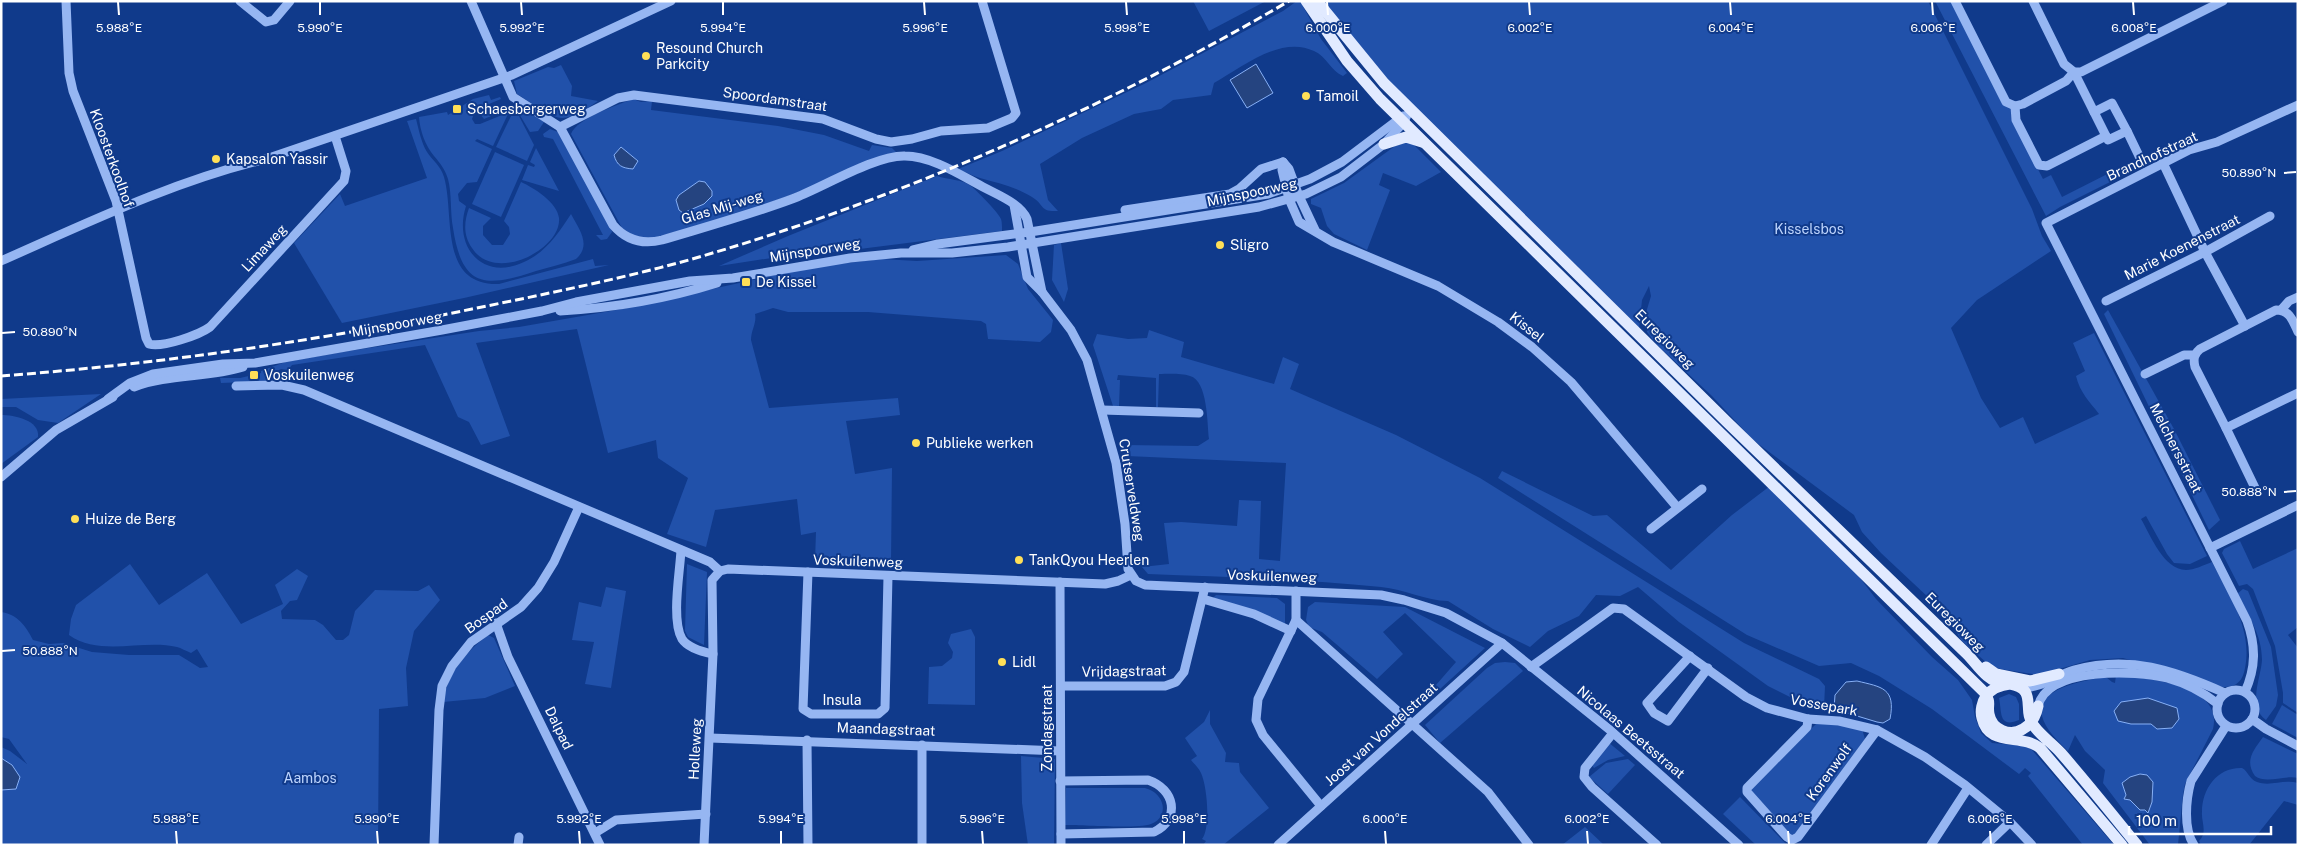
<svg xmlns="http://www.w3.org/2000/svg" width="2299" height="846" font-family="'Public Sans',sans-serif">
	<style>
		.green { fill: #2151aa; fill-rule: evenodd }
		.water { fill: #254480; stroke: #87b0f6 }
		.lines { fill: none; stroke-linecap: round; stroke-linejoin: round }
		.minor { stroke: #96b6f2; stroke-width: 9 }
		.major { stroke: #e1eaff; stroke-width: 11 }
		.rail { stroke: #fff; stroke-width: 3; stroke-dasharray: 9 4; stroke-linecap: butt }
		.ticks { fill: none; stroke: #fff; stroke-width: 2 }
		.poi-dot { fill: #ffdf57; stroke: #103a8b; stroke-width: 2 }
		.labels { text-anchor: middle; stroke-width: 4; stroke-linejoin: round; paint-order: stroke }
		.poi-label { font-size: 14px; fill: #fff; stroke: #103a8b; text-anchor: start }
		.street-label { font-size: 14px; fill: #fff; stroke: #103a8b }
		.park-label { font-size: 14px; fill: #bdd4fd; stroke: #103a8b }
		.ticks-label { font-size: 12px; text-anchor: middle; fill: #fff; stroke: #103a8b; stroke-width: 4; stroke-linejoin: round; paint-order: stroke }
	</style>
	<rect width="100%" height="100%" fill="#103a8b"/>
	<g class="green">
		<polygon points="1193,1 1266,1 1209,31"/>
		<path d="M 1297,1 L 1300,1 L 1321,39 L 1347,73 L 1343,76 C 1331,71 1326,56 1314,51 C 1281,35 1242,67 1214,83 L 1211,95 L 1173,100 L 1161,109 L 1134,114 L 1082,138 L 1040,164 L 1048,200 L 1058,211 C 1039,212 1045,205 1032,197 C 1016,187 998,183 980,178 C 973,176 966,172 958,169 L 1002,151 L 1144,84 L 1283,11 Z"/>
		<path d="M 1321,1 L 1928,1 L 2032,209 L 2042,236 L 2051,251 L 1977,300 L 1951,328 L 1981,398 L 2000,428 L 2023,417 L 2035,444 L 2099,414 C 2090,402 2080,393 2076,376 L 2085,371 L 2073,343 L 2094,333 L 2207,556 L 2190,564 L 2174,563 L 2167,554 L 2146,516 L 2141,519 C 2151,536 2163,569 2186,570 C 2194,570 2204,565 2212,562 C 2229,594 2253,630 2245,668 C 2243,681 2236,688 2222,687 L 2123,658 L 2090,660 L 2039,675 L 2000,669 L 1988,664 L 1961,640 L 1945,613 L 1881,553 L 1862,532 L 1854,515 L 1753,440 L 1712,396 L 1656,344 L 1647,332 L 1645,316 L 1651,296 L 1649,286 L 1642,300 L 1639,330 L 1401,96 Z"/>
		<polygon points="1935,1 1951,1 2011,107 2012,119 2043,179 2051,175 2062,197 2137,159 2140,167 2060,207 2046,216"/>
		<path d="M 561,65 L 572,86 L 571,96 L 598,101 C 589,107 574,118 562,118 C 551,118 527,100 517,94 L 514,81 L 548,67 L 554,68 Z"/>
		<path d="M 489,95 L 491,100 L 500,97 L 501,99 L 489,104 L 493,112 L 505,107 L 506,110 L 484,119 L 480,114 L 474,114 L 472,119 L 475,124 L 480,124 L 514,110 L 508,114 L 493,146 L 477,139 L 475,141 L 492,149 L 477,182 L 467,183 L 458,194 L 459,201 L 466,206 C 453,246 482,282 524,262 C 546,252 558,234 571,214 C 579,229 592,245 576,259 C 563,264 549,267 536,271 C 485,288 462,288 453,228 C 450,212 452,194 448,179 C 445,169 440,163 434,156 C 425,145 420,131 419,117 L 447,112 L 448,115 L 473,99 Z"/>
		<path d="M 633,99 L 641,102 L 652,101 L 651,110 L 778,126 L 824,135 L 869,151 L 872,145 L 892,148 L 896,152 C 860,163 828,181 793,194 C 747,212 700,225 653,238 L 634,236 L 622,228 L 571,134 C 577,118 618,105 633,99 Z"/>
		<polygon points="515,103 544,122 538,131 530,132 515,107"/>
		<polygon points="511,116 519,116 534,145 527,161 496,147"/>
		<path d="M 416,119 C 419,130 421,142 427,152 C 433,161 441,166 444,177 C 455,215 438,286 499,284 L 593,259 L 595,266 L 609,265 L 464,298 L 342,323 L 294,243 L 340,194 L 345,206 L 427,178 L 407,121 Z"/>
		<polygon points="550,129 558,132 611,227 612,232 607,239 601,240 596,235 603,235 553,139 544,137 543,134"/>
		<polygon points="1408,142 1413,144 1441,172 1416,186 1383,173 1379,185 1390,190 1367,250 1334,234 1327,226 1321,208 1311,204 1311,199 1344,183 1395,146"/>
		<polygon points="536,148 559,191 522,180 528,165 534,167 535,165 530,162"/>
		<polygon points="495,152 524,165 501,217 472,204"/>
		<path d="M 937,176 C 948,180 962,179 971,186 C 977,191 998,212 1001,219 C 1002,222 1002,227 1002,231 L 836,252 L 817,251 L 719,266 L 788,236 Z"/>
		<path d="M 521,182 C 534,188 557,202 559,218 C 562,249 495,284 472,248 C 463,235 464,222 469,208 L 491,218 L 483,226 L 483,235 L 492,245 L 503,245 L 510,234 L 509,227 L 504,221 Z"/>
		<polygon points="1061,243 1068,289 1064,302 1052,280 1054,245"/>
		<path d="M 1006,255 L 1018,264 L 1028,289 L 1053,320 L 1051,332 L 1040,342 L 988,339 L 986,324 L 981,321 L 868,312 L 788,312 L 773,308 L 755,314 C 757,323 751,330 751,340 L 769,408 L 898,398 L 900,415 L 846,421 L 855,474 L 892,468 L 891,563 L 815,561 L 816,532 L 801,535 L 797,499 L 715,510 L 706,547 L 667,534 L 688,478 L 658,458 L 656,440 L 608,453 L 577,329 L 476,343 L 510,436 L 481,445 L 469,422 L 458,417 L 425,345 L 292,365 L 288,370 L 281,369 L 273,373 L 268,381 L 221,383 L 220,378 L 240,378 L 261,373 L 261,371 L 285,362 L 342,352 L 479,331 L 519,327 L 622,309 L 811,267 L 882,259 L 917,261 Z"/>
		<polygon points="2108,310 2174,429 2220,520 2209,530 2104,314"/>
		<path d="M 1149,330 L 1184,342 L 1181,357 L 1274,384 L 1283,357 L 1299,364 L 1290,389 L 1396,435 L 1480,478 L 1744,643 L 1819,679 L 1825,686 L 1824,708 L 1796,700 L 1768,686 L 1679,622 L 1638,587 L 1620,596 L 1596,595 L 1579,616 L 1548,631 L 1530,647 L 1493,629 L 1448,601 C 1426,601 1404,589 1381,587 C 1304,579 1226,577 1148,574 L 1142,567 L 1169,564 L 1164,523 L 1181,522 L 1237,526 L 1239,500 L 1261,501 L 1259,559 L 1280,561 L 1286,463 L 1127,456 L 1124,445 L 1198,446 L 1209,439 C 1207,423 1208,381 1190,376 C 1181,373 1168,374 1159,374 L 1158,407 L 1156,407 L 1156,378 L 1118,375 L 1117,380 L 1120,380 L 1119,406 L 1113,406 L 1093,345 L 1097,334 L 1128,339 L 1147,338 Z"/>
		<polygon points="101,394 58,423 38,420 16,407 1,407 1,399"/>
		<path d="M 1,415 C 14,415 40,420 38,437 L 1,464 Z"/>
		<polygon points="1502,471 1593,516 1607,515 1671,570 1732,515 1770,486 1848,562 1876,599 1932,657 1958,680 1972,700 1975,717 1981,733 1992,743 2026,746 2032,750 2114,845 2083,845 2028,776 2031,773 2025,768 2019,774 1932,709 1879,676 1851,663 1819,666 1747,635 1498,478"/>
		<polygon points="2240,541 2253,569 2298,548 2298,627 2288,635 2298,648 2298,713 2283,703 2283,693 2275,646 2253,589 2247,584 2239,586 2222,553 2224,549"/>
		<path d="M 130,564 L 159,605 L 207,573 L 241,624 L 283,604 L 275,585 L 297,569 L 308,576 L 297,600 L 290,601 L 281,611 L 282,619 L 315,620 L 323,625 L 336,640 L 343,640 L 349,635 L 355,611 L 375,590 L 418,591 L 429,585 L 440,600 L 414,631 L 406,668 L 408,706 L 379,709 L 378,845 L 1,845 L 1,790 L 15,789 L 12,765 L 1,758 L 1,747 L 10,751 L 27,764 L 9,739 L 1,737 L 1,612 C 17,614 26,626 33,640 L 49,644 L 63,643 L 92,652 L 129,655 L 179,655 L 200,668 L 208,667 L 197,649 L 191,653 C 186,651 181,648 177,647 C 143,639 100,657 69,635 L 71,619 L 76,605 Z"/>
		<polygon points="687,564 707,572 704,645 688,637 685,631"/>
		<polygon points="606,587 626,591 611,688 585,684 594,642 572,640 579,602 601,607"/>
		<path d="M 2243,589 L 2248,591 L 2271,647 L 2278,695 L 2276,706 L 2266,720 C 2247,706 2261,678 2262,660 C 2262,634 2248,616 2237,594 Z"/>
		<polygon points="1216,595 1277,598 1285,604 1285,625 1212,599"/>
		<polygon points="1315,602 1405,607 1485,648 1440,689 1436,685 1456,662 1405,613 1383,632 1403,654 1377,679 1322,632 1309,627 1306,620 1308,607"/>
		<polygon points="971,629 975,637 975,705 928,704 929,667 942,666 952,658 953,652 948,643 951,634"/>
		<path d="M 488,635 L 494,638 L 515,686 L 485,698 L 443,702 C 448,672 465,653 488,635 Z"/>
		<polygon points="1505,662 1515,663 1523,671 1440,743 1425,725 1487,668 1495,663"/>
		<path d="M 2116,675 C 2146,679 2224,683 2213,729 L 2185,784 L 2183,794 L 2178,845 L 2150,845 L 2103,783 L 2105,770 L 2085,751 L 2075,735 L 2068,751 C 2058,741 2045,729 2042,716 C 2035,687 2088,680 2106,677 L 2112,682 L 2115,683 ZM 2130,777 L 2153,782 L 2150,809 L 2145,811 L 2130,800 L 2124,799 L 2126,795 L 2122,783 Z"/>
		<path d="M 2009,694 L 2016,697 L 2019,704 L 2019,720 C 1998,729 2002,711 1999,698 Z"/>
		<polygon points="2282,705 2298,715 2298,738 2272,724"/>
		<path d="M 1210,710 L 1210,724 L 1226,753 L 1225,762 L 1239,763 L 1240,772 L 1269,808 L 1223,845 L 1203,845 L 1206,841 L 1202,839 C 1211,827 1207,786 1201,773 C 1199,768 1194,764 1191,760 L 1197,756 L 1185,738 L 1204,722 Z"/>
		<polygon points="1821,722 1862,729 1865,739 1795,834 1791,835 1752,797 1751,788 1816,724"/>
		<path d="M 2263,737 L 2298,754 L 2298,778 C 2285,775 2266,784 2255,776 C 2244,760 2254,750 2263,737 Z"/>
		<polygon points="1608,742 1625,756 1608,760 1594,768 1591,764"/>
		<polygon points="1021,756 1055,759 1054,845 1028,845 1022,803"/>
		<polygon points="1628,759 1635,765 1608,794 1589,777 1606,763"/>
		<path d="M 2242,768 C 2248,771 2249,779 2257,782 C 2270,787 2284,779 2298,783 L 2298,805 L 2284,801 L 2249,845 L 2201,845 L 2199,841 C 2208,832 2201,822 2202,812 C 2202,788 2218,767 2242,768 Z"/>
		<path d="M 1066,788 L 1145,788 C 1165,793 1170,817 1151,824 C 1137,829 1083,825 1065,825 Z"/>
		<polygon points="1740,797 1787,845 1756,845 1723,814"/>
		<polygon points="1585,827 1604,845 1562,845"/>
	</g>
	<g class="water">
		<polygon points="1256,64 1273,93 1247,108 1230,80"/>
		<path d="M 621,147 L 638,161 L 633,169 C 622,168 617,166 614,155 Z"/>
		<polygon points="699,181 705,182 712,191 712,196 704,204 683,213 679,210 676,200 679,195"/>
		<path d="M 1857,681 C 1882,687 1896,688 1890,719 L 1883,723 L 1877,722 L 1834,709 L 1835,695 L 1846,682 Z"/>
		<polygon points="2148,698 2177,708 2179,719 2172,728 2157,729 2151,724 2131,724 2118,721 2114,711 2121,702"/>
		<polygon points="1,758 12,765 20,777 16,789 1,790"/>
		<polygon points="2140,774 2147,775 2153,782 2152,802 2148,813 2145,810 2140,810 2130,800 2124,799 2126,795 2122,783 2130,777"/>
	</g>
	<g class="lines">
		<g class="minor">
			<path d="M 66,1 L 69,73 L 73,91 L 116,201 L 146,338 L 149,344 C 162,348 199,335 210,327 L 344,181 L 346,171 L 335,136"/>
			<polyline points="240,1 266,22 274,20 290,1"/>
			<path d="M 471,1 L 513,97 L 560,127 L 613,225 C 626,240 642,245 662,240 C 705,227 749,215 792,199 C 822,188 875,155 905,156 C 932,156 962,176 985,188 C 998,195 1021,204 1027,219 L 1042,292"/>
			<polyline points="1955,1 2006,102 2015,106 2023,104 2066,81 2074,72 2108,140 2127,131 2140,158"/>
			<polyline points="2033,1 2064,64 2074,72 2081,72 2223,1"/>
			<polyline points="2015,106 2016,120 2039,165 2047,166 2106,136"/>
			<polyline points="2094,112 2112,103 2127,131"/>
			<polyline points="560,127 618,98 634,95 823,119 876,139 891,142 912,139 941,131 988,128 1012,118 1016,113 982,1"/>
			<polyline points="1283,162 1282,170 1289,199 1299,222 1333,242 1438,286 1498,322 1532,347 1571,382 1677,507"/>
			<polyline points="1283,162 1289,169 1299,196 1315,230"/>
			<polyline points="2163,163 2205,252 2245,326"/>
			<polyline points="1014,205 1027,277 1042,292 1071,330 1087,360 1116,463 1125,524 1128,569 1136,581 1145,585 1381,595 1404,600 1446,613 1502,643 1610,730 1739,845"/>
			<polyline points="1125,210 1230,194 1239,189 1261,169 1283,162"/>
			<polyline points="913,250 938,244 1030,232 1268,194 1310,179 1342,162 1403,116"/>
			<path d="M 1,261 C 87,223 174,181 266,159 L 512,75 L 671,1"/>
			<polyline points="2106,301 2205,252 2270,216"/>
			<polyline points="2281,310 2289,301 2298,297"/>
			<path d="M 560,311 C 613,308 666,299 717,283"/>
			<path d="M 2298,332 C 2293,321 2290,310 2276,310 L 2200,349 C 2194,354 2193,359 2195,367 L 2226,428 L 2298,393"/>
			<polyline points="2145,374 2184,355 2194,355"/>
			<polyline points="236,386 282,385 304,390 710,562 720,571"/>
			<path d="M 134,387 C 168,374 208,378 243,367"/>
			<polyline points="108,399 130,383 153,374 223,364 255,363 442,330 542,311 576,302 690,281 733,278 850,258 901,253 952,253 1008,247 1259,207 1306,194 1341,177 1384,144 1404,122 1407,115"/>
			<polyline points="1102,410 1199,413"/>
			<polyline points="2226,428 2257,492"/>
			<polyline points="1,477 56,430 113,397"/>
			<polyline points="1651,529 1702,489"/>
			<polyline points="2210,548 2298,505"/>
			<path d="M 681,550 C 680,572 671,620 682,639 C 688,648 703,652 713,654"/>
			<polyline points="808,572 803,709 811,714 878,714 885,708 888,576"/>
			<polyline points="1060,582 1061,845"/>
			<polyline points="1296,591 1296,620 1258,699 1256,720 1263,735 1321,806"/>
			<polyline points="1203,599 1254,614 1291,631"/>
			<polyline points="1296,620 1488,792 1529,845"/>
			<polyline points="496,623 508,657 600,845"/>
			<polyline points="1690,656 1647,703 1654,713 1668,721 1708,668"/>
			<polyline points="1531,667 1613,608 1624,609 1746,697 1767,708 1808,719 1839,721 1877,730 1925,757 1965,785 2010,822 2032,845"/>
			<polyline points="1061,686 1165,686 1176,682 1184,672 1205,587"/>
			<path d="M 2020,687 C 2039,690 2056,675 2074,670 C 2130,655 2173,670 2225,693"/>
			<circle cx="2236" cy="709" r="19"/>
			<path d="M 2245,692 C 2256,667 2256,646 2247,621 L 2046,223 L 2189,150 L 2217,142 L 2298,105"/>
			<path d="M 2038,706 C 2048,667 2136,670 2167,678 C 2185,683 2203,692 2218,704"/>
			<polyline points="1808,719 1807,727 1747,788 1747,792 1787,837 1792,840 1798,837 1877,730"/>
			<polyline points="2252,719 2266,729 2298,746"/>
			<polyline points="1613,733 1585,768 1584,777 1592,787 1657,845"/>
			<polyline points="710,738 1060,751"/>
			<polyline points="807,740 808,845"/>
			<polyline points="922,745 922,845"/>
			<path d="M 1060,781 L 1148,780 C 1175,789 1181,819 1154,832 L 1061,834"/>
			<polyline points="595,833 616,820 706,814"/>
			<polyline points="434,845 439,710 442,686 452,666 471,642 521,607 538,588 554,562 579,507"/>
			<polyline points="518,845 519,837"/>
			<polyline points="704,845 713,654 712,580 720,571 728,569 1105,584 1118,581 1131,575"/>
			<polyline points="1278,845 1502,643"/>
			<polyline points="1931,845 1968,788"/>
			<polyline points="1986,845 2010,822"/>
			<path d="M 2194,845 C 2183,829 2186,799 2191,781 L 2226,726"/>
		</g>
		<g class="major">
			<path d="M 1306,1 L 1347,61 L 1380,99 L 1984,692 C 1992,703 1987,704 1989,714 C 1992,730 2010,737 2023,729 C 2032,724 2036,716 2038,706"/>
			<path d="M 1317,1 L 1384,83 L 1727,422 L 1968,655 C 1979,667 1987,681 2004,684"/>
			<polyline points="1384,144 1406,137 1422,142"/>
			<polyline points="1986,667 1996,674 2030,681 2059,674"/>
			<path d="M 2122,845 L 2040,748 C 2021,733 1989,748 1982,718 C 1980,711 1982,702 1986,696 C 1992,688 2000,685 2010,684 C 2039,689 2021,710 2034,726 C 2041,736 2052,743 2061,753 C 2087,783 2112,814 2137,845"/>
		</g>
		<path class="rail" d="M 1,376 C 160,364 316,341 472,309 C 541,295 610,281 678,263 C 886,205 1103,110 1289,1"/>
	</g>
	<path class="ticks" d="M 118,2 L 119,15M 320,2 L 320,15M 521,2 L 522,15M 723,2 L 723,15M 924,2 L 925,15M 1126,2 L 1127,15M 1327,2 L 1328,15M 1529,2 L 1530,15M 1730,2 L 1731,15M 1932,2 L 1933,15M 2133,2 L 2134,15M 2284,173 L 2296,172M 2,333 L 15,332M 2284,492 L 2296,491M 2,651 L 15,650M 176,831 L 177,844M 377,831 L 378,844M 579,831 L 580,844M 781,831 L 781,844M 982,831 L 983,844M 1184,831 L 1184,844M 1385,831 L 1386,844M 1587,831 L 1588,844M 1788,831 L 1789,844M 1990,831 L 1991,844"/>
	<g class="poi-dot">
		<circle cx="646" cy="56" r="5"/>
		<circle cx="1306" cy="96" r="5"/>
		<rect x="452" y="104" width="10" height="10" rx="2.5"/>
		<circle cx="216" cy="159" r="5"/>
		<circle cx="1220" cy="245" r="5"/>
		<rect x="741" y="277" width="10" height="10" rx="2.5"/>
		<rect x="249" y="370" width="10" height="10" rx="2.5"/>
		<circle cx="916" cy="443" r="5"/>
		<circle cx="75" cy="519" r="5"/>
		<circle cx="1019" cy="560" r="5"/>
		<circle cx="1002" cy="662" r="5"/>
	</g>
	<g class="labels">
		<g class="poi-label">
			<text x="656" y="53">Resound Church<tspan x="656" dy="16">Parkcity</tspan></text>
			<text x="1316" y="101">Tamoil</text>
			<text x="467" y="114">Schaesbergerweg</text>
			<text x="226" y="164">Kapsalon Yassir</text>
			<text x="1230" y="250">Sligro</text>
			<text x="756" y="287">De Kissel</text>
			<text x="264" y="380">Voskuilenweg</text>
			<text x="926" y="448">Publieke werken</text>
			<text x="85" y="524">Huize de Berg</text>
			<text x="1029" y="565">TankQyou Heerlen</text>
			<text x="1012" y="667">Lidl</text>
		</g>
		<g class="street-label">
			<text transform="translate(775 99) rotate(8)" y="5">Spoordamstraat</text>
			<text transform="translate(2152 156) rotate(-25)" y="5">Brandhofstraat</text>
			<text transform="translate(112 158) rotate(70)" y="5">Kloosterkoolhof</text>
			<text transform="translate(1252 192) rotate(-12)" y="5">Mijnspoorweg</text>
			<text transform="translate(722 207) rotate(-17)" y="5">Glas Mij-weg</text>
			<text transform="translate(2182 247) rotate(-27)" y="5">Marie Koenenstraat</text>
			<text transform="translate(264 248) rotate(-47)" y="5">Limaweg</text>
			<text transform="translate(815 250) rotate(-9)" y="5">Mijnspoorweg</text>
			<text transform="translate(397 324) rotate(-10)" y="5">Mijnspoorweg</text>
			<text transform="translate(1527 327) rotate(38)" y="5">Kissel</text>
			<text transform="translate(1665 339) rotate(45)" y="5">Euregioweg</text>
			<text transform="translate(2176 448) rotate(63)" y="5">Melchersstraat</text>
			<text transform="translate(1132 490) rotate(81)" y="5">Crutserveldweg</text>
			<text transform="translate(858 561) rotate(2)" y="5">Voskuilenweg</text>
			<text transform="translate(1272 576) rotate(2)" y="5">Voskuilenweg</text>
			<text transform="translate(486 616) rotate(-36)" y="5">Bospad</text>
			<text transform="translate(1955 622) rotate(45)" y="5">Euregioweg</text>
			<text transform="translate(1124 671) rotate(-1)" y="5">Vrijdagstraat</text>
			<text x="842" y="705">Insula</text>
			<text transform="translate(1824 705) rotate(10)" y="5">Vossepark</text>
			<text transform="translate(559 728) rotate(64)" y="5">Dalpad</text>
			<text transform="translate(1047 728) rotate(-90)" y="5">Zondagstraat</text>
			<text transform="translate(886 729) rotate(2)" y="5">Maandagstraat</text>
			<text transform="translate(1631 732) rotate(40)" y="5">Nicolaas Beetsstraat</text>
			<text transform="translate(1381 734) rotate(-42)" y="5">Joost van Vondelstraat</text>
			<text transform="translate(695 749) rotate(-87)" y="5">Holleweg</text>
			<text transform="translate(1829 772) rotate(-54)" y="5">Korenwolf</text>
		</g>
		<g class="park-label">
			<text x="1809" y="234">Kisselsbos</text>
			<text x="310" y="783">Aambos</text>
		</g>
	</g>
	<g class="ticks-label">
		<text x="119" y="32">5.988°E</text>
		<text x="320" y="32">5.990°E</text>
		<text x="522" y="32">5.992°E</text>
		<text x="723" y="32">5.994°E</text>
		<text x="925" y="32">5.996°E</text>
		<text x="1127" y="32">5.998°E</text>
		<text x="1328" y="32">6.000°E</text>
		<text x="1530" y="32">6.002°E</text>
		<text x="1731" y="32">6.004°E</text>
		<text x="1933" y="32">6.006°E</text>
		<text x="2134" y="32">6.008°E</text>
		<text x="2249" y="177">50.890°N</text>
		<text x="50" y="336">50.890°N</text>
		<text x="2249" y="496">50.888°N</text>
		<text x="50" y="655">50.888°N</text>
		<text x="176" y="823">5.988°E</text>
		<text x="377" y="823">5.990°E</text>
		<text x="579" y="823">5.992°E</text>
		<text x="781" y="823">5.994°E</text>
		<text x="982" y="823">5.996°E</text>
		<text x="1184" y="823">5.998°E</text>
		<text x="1385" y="823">6.000°E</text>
		<text x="1587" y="823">6.002°E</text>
		<text x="1788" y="823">6.004°E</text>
		<text x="1990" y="823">6.006°E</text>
	</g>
	<rect width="2299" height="846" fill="none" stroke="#ffffff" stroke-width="5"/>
	<path d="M2129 826v8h142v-8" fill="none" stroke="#ffffff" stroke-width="2.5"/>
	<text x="2136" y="826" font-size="15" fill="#ffffff" stroke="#103a8b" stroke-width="4" paint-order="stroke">100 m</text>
</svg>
